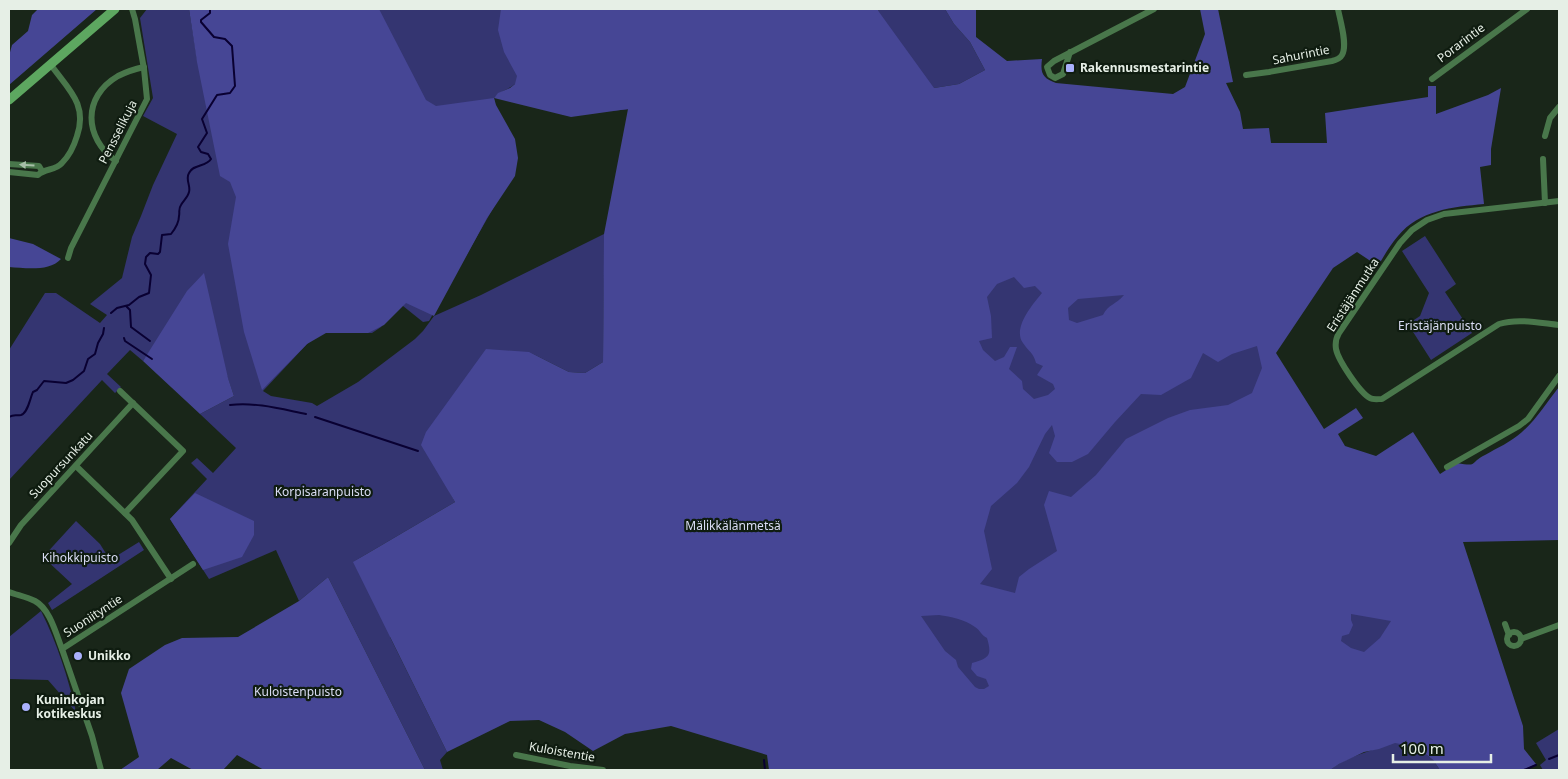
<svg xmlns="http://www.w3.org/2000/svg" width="1568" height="779" font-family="'Noto Sans',sans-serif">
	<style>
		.green { fill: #343571; fill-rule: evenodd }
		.forest { fill: #464695; fill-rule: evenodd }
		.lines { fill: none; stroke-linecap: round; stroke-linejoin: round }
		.stream { stroke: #090032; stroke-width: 2 }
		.street { stroke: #49774b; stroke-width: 6 }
		.secondary { stroke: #5da760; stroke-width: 9 }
		.oneway { fill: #a7bfa8 }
		.poi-dot { fill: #a9b0fc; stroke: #0f1c10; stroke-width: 2 }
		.labels { text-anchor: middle; stroke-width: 4.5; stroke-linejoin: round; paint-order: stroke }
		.street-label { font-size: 12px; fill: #e6efe6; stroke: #0f1c10 }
		.poi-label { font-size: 12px; font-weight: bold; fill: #e6efe6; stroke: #0f1c10; text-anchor: start }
		.park-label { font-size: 12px; fill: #dbdef5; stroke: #0f1c10 }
	</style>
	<rect width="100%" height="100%" fill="#192619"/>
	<g class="green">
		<path d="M 147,9 L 189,9 L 197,59 L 200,9 L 876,9 L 879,12 L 878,9 L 945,9 L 954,24 L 970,42 L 985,70 L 959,84 L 934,88 L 1229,137 L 1354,223 L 1265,352 L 1300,430 L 1443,565 L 1277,770 L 390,637 L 447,752 L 440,760 L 443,770 L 425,770 L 328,577 L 299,601 L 276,550 L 209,579 L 170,519 L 207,479 L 191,463 L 197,458 L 213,473 L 236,448 L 200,414 L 234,396 L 226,373 L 155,344 L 143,361 L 130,350 L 107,374 L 121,387 L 115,393 L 102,380 L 9,480 L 9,350 L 45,293 L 56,293 L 100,323 L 107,315 L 90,304 L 122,278 L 132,237 L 141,216 L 153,185 L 177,134 L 143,116 L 153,98 L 140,18 ZM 515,84 L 563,115 L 632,109 L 604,248 L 604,234 L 481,295 L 434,316 L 423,331 L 415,339 L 358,382 L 317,406 L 312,403 L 271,396 L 263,391 L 308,343 L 322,333 L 372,333 L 381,327 L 398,302 L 423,322 L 429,321 L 508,182 L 494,98 C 500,91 508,90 515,84 ZM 604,273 L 612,360 L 588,377 L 576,377 L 529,352 L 569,372 L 585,373 L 603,362 ZM 449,491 L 459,504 L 353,562 L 455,502 Z"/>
		<polygon points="1425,236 1456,284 1445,292 1472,333 1431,360 1408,324 1420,316 1429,293 1402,251"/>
		<polygon points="76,521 100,544 110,560 139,542 144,550 52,610 48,603 72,584 43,557"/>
		<path d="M 41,611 C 57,643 68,677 76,712 L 48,680 L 9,679 L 9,637 Z"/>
		<polygon points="1559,729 1559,770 1543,770 1540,765 1546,760 1536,743"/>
		<path d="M 1395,742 L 1417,747 L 1433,760 L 1440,770 L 1330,770 C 1349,755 1373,751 1395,742 Z"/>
	</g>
	<g class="forest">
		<polygon points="38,9 97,9 9,85 9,56 12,45 28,31 32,15"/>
		<path d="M 189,9 L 379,9 L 426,100 L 436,106 L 494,98 L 498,93 L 510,88 L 515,84 L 517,76 L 504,52 L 498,30 L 501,9 L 878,9 L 879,12 L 934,88 L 959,84 L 985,70 L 970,42 L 954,24 L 945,9 L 976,9 L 976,37 L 1007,61 L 1042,59 C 1040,74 1043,78 1056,83 L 1173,94 L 1185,87 L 1205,34 L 1200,9 L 1218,9 L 1233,82 L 1226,83 L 1240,112 L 1243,129 L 1269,128 L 1271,143 L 1327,143 L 1325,113 L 1428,97 L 1428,86 L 1436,86 L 1436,114 L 1488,95 L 1501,88 L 1491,149 L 1491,165 L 1480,167 L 1484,204 C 1453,207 1419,210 1398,236 C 1390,245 1384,256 1378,266 L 1357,252 L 1333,268 L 1276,353 L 1324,429 L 1356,408 L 1363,418 L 1338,434 L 1345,446 L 1376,456 L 1413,432 L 1440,474 L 1457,463 C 1479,467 1469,463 1485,455 C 1497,448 1511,442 1522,432 C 1536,420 1547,402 1559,387 L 1559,540 L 1463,542 L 1523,726 L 1524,749 L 1536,764 L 1523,770 L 1440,770 L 1433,760 L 1417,747 L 1395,743 L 1379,749 L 1364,752 L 1339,764 L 1330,770 L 769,770 L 767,755 L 671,726 L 625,734 L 593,751 L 565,732 L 539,720 L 510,721 L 447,752 L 353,562 L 455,502 L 421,445 L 426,432 L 486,349 L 529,352 L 569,372 L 585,373 L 603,362 L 604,234 L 628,109 L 571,117 L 494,98 L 496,105 L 515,139 L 518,158 L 515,176 L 487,218 L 434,316 L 406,303 L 384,325 L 368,333 L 326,333 L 307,344 L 262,390 L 244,332 L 228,244 L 236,197 L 230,182 L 220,176 L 197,62 ZM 1014,277 L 1024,288 L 1035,286 L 1042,293 C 1033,304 1012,328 1023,343 C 1029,352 1033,352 1036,363 L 1043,366 L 1037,375 L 1053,384 L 1055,389 L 1048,395 L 1034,399 L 1023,389 L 1022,381 L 1009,369 L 1017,347 L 1010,347 L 1004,357 L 995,361 L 983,350 L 979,341 L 992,338 L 991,316 L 987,297 L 997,284 ZM 1124,295 C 1116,305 1108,304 1103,315 L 1077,323 L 1069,320 L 1068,308 L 1078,299 ZM 1257,346 L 1262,368 L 1252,393 L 1228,405 L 1190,410 L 1168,418 L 1126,439 L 1096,475 L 1071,497 L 1049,491 L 1044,505 L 1057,551 L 1029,569 L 1019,577 L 1015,593 L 980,584 L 992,569 L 984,531 L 991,506 L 1017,483 L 1029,467 L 1045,434 L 1052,425 L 1055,436 L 1049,453 L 1057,462 L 1072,462 L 1088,454 L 1115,422 L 1141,394 L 1161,395 L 1191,378 L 1203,353 L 1218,362 L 1232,354 ZM 1351,614 L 1391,621 L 1380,638 L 1364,652 L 1351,648 L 1341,641 L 1342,636 L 1349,634 L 1353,625 L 1351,620 ZM 939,615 C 951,617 964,619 975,627 C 980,630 981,635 987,638 C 992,655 990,658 972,663 L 971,669 L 977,676 L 986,679 L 989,686 L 984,689 L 979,689 L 975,687 L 958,667 L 956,660 L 945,651 L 921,616 Z"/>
		<path d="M 9,238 L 33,244 L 61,259 C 49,272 25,268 9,267 Z"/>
		<polygon points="204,273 228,378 234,396 200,414 143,361 187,291"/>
		<polygon points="195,493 254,521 254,535 242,557 203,570 170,519"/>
		<polygon points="328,577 425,770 264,770 237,755 223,770 193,770 171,758 157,770 120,770 139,757 121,693 129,669 165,645 182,638 238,637 299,601"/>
	</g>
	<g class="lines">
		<g class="stream">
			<polyline points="126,306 130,310 131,327 150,341"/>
			<path d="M 111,313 L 117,308 L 129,305 L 139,297 L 149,293 L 151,275 L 145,264 L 146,257 L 150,253 L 158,254 L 160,252 L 162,235 L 171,234 C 175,229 179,223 179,216 C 180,212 178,209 181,205 C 183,201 188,197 189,192 C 191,186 185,179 189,173 C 193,164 206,167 211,159 L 208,154 L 201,152 L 198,147 L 207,133 L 202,119 L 217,95 L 230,93 L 235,86 L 232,46 L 225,39 L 214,37 L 201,22 L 201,20 L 210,13 L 210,9"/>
			<polyline points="124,338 125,341 152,359"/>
			<path d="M 230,405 C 256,402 281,409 306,414"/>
			<path d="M 9,417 C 14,414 16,416 21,415 C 28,413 30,398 33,392 L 37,390 L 44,381 L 66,383 L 73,380 L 84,371 L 88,359 L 95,354 L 98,343 L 103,334 L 104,328"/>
			<polyline points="315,417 418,451"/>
			<polyline points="1549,759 1559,755"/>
			<polyline points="764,760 765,770"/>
			<polyline points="1524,770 1536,765"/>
		</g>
		<g class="street">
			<polyline points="1070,52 1063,74 1055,78 1050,75 1047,67 1054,61 1154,9"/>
			<path d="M 1246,75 L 1269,72 L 1332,61 C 1336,60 1340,59 1342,55 C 1348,45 1340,20 1338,9"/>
			<polyline points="1432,79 1527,9"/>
			<polyline points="1545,136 1550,118 1559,107"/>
			<polyline points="1543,159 1545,203"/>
			<path d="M 116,161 C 84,138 82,97 118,76 C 126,72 135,69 144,67"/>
			<polyline points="9,164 39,166 42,171"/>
			<path d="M 9,172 L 38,175 C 45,168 55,171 62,163 C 69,156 74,146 77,136 C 88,104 68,89 51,65"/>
			<path d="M 1559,201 L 1444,214 L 1427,220 L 1412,230 L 1400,243 L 1339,333 C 1336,338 1335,343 1336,349 C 1338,360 1360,393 1370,398 C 1373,400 1378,399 1382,399 L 1499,324 C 1518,318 1540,323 1559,325"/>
			<polyline points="68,258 71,248 147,99 144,69 135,19 132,9"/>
			<polyline points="120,391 183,451 125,513"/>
			<polyline points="76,466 132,520 171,579"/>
			<polyline points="1447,467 1519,426 1528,419 1559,376"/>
			<polyline points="9,543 21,525 133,403"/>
			<path d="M 9,592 C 17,595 27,597 35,601 C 50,609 56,634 62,649"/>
			<polyline points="1505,624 1509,635"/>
			<circle cx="1514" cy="639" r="7"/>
			<polyline points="1521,639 1559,625"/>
			<polyline points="516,755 570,766 603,770"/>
			<polyline points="101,770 92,736 62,649 193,564"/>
		</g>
		<polyline class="secondary" points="9,100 115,9"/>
	</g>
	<defs><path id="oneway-solid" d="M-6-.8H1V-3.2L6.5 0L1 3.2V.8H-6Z" transform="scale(1.25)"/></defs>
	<use class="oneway" href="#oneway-solid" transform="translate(27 165) rotate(-176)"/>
	<g class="poi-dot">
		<rect x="1065" y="63" width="10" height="10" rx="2.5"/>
		<circle cx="78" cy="656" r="5"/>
		<circle cx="26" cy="707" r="5"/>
	</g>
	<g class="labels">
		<g class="street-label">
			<text transform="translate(1461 43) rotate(-37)" y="4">Porarintie</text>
			<text transform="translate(1301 55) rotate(-11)" y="4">Sahurintie</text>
			<text transform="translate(118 132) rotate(-63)" y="4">Pensselikuja</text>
			<text transform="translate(1353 295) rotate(-57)" y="4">Eristäjänmutka</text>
			<text transform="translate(61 465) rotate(-47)" y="4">Suopursunkatu</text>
			<text transform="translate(93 616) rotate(-33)" y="4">Suoniityntie</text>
			<text transform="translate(562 752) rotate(10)" y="4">Kuloistentie</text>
		</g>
		<g class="poi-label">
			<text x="1080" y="72">Rakennusmestarintie</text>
			<text x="88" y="660">Unikko</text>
			<text x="36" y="704">Kuninkojan<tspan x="36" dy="14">kotikeskus</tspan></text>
		</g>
		<g class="park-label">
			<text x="1440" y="330">Eristäjänpuisto</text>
			<text x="323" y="496">Korpisaranpuisto</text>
			<text x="733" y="530">Mälikkälänmetsä</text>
			<text x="80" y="562">Kihokkipuisto</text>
			<text x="298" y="696">Kuloistenpuisto</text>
		</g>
	</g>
	<rect width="1568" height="779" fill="none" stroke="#e6efe6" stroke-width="20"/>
	<path d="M1393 754v8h98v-8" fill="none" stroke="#e6efe6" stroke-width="2.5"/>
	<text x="1400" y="754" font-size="15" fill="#e6efe6" stroke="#0f1c10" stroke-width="4" paint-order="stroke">100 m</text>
</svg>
